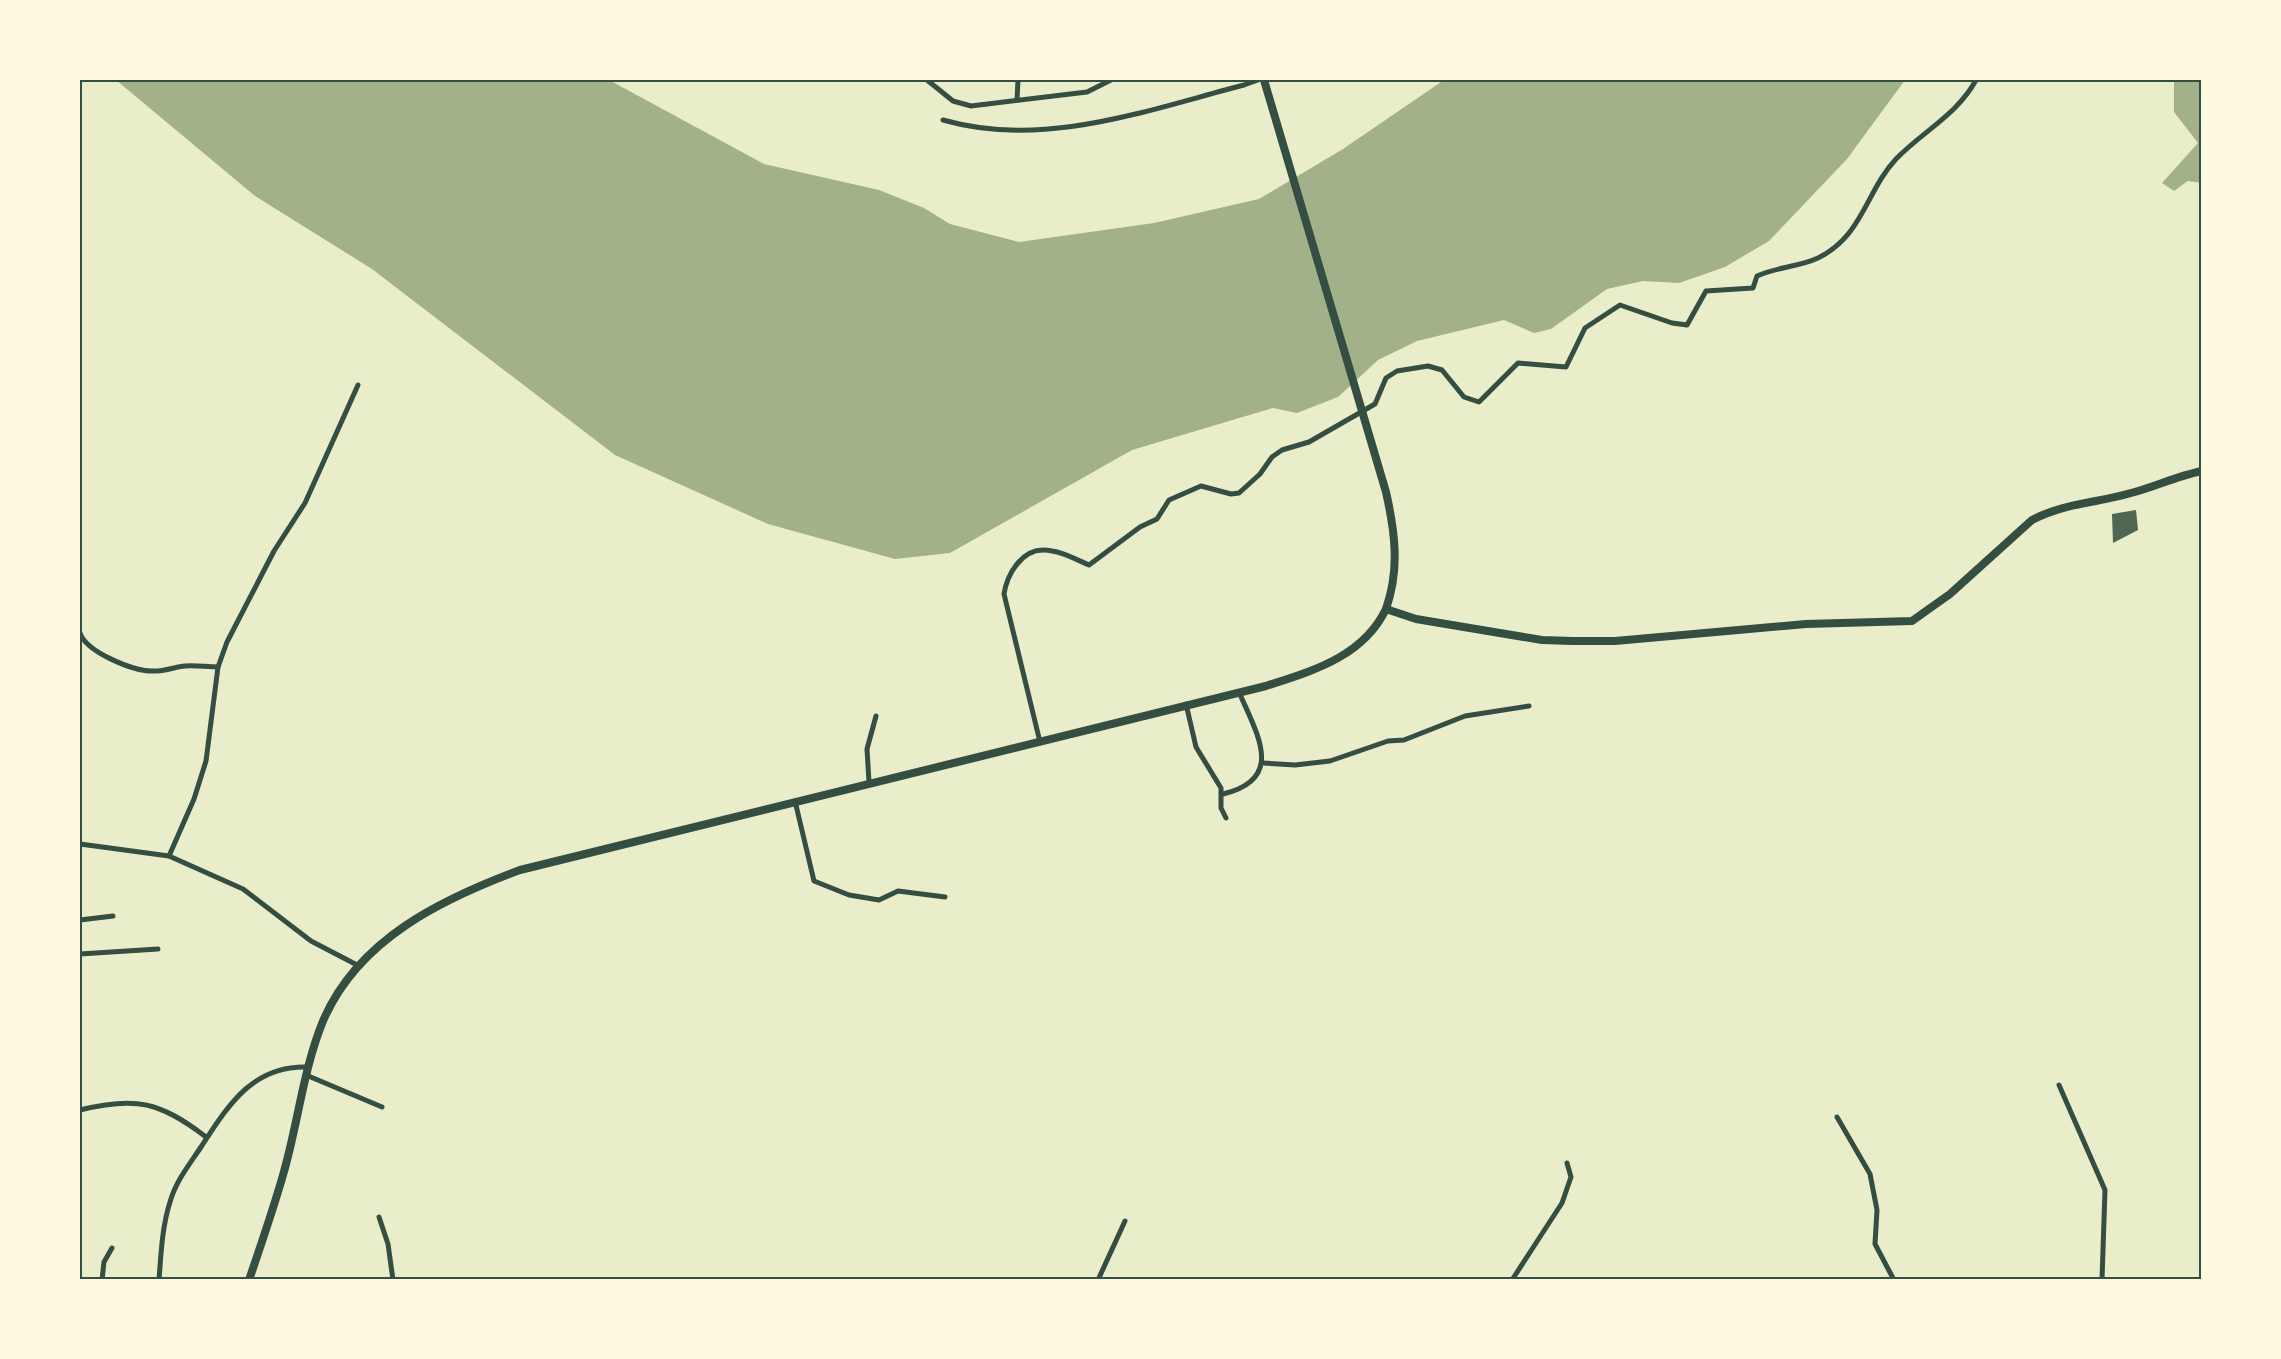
<svg xmlns="http://www.w3.org/2000/svg" width="2281" height="1359" font-family="Roboto,sans-serif">
	<style>
		.water { fill: #a3b18a }
		.building { fill: #4f6655 }
		.lines { fill: none; stroke-linecap: round; stroke-linejoin: round }
		.minor { stroke: #344e41; stroke-width: 5 }
		.primary { stroke: #344e41; stroke-width: 8 }
		.trunk { stroke: #344e41; stroke-width: 8 }
		.neatline { fill: none; stroke: #344e41; stroke-width: 2 }
	</style>
	<rect width="100%" height="100%" fill="#e9edc9"/>
	<g class="water">
		<polygon points="116,80 609,80 764,164 879,190 924,208 950,224 1019,242 1154,223 1259,199 1343,149 1444,80 1905,80 1847,159 1769,241 1725,267 1679,283 1643,281 1607,289 1551,329 1534,333 1504,320 1417,341 1378,360 1338,397 1297,413 1273,408 1132,450 950,553 895,559 768,524 615,455 372,269 255,196"/>
		<polygon points="2174,80 2201,80 2202,183 2188,181 2174,191 2162,183 2198,143 2174,112"/>
	</g>
	<polygon class="building" points="2136,510 2138,530 2113,543 2112,514"/>
	<g class="lines">
		<g class="minor">
			<polyline points="927,80 953,101 971,106 1087,92 1111,80"/>
			<polyline points="1017,100 1018,80"/>
			<path d="M 943,120 C 1044,149 1147,110 1244,85 L 1258,80"/>
			<path d="M 80,633 C 86,652 133,671 152,671 C 163,672 174,667 185,666 C 195,665 207,667 218,667"/>
			<polyline points="1186,704 1196,747 1221,788 1221,808 1226,818"/>
			<path d="M 1040,742 L 1004,594 C 1007,575 1021,550 1043,550 C 1059,550 1075,559 1089,565 L 1140,527 L 1157,519 L 1169,500 L 1201,486 L 1231,494 L 1239,493 L 1260,474 L 1272,457 L 1282,450 L 1309,442 L 1375,404 L 1386,378 L 1397,371 L 1428,366 L 1442,370 L 1464,397 L 1479,402 L 1518,363 L 1566,367 L 1585,328 L 1620,305 L 1672,323 L 1687,325 L 1706,291 L 1753,288 L 1757,276 C 1776,267 1799,267 1818,258 C 1863,236 1866,191 1896,159 C 1923,131 1957,115 1976,80"/>
			<polyline points="1263,763 1295,765 1330,761 1388,741 1404,740 1465,716 1529,706"/>
			<polyline points="869,782 867,749 876,716"/>
			<path d="M 1223,794 C 1286,779 1257,734 1239,692"/>
			<polyline points="795,801 814,881 849,895 879,900 898,891 945,897"/>
			<polyline points="80,844 169,856 243,889 311,941 359,966"/>
			<polyline points="169,856 194,799 206,761 218,667 227,642 274,551 305,503 358,385"/>
			<polyline points="80,920 113,916"/>
			<polyline points="80,954 158,949"/>
			<polyline points="306,1075 382,1107"/>
			<polyline points="2059,1085 2105,1190 2102,1280"/>
			<path d="M 80,1110 C 136,1096 160,1102 206,1137"/>
			<polyline points="1837,1117 1870,1174 1877,1210 1875,1244 1894,1280"/>
			<polyline points="379,1217 388,1244 393,1280"/>
			<polyline points="102,1280 104,1262 112,1248"/>
			<path d="M 159,1280 C 161,1254 162,1227 170,1202 C 176,1181 189,1165 201,1147 C 228,1106 252,1065 308,1067"/>
			<polyline points="1098,1280 1125,1221"/>
			<polyline points="1512,1280 1562,1203 1571,1177 1567,1163"/>
		</g>
		<path class="primary" d="M 1264,80 L 1386,492 C 1395,532 1400,569 1386,609"/>
		<path class="trunk" d="M 249,1280 C 261,1245 273,1210 283,1175 C 298,1124 303,1070 323,1021 C 358,939 442,899 520,870 L 1266,686 C 1312,671 1363,657 1386,609 L 1416,619 L 1542,640 L 1572,641 L 1615,641 L 1806,624 L 1912,621 L 1950,594 L 2032,520 C 2064,503 2097,503 2131,493 C 2154,487 2177,476 2202,471"/>
	</g>
	<rect width="2281" height="1359" fill="none" stroke="#fefae0" stroke-width="162"/>
	<rect x="81" y="81" width="2119" height="1197" class="neatline"/>
</svg>
